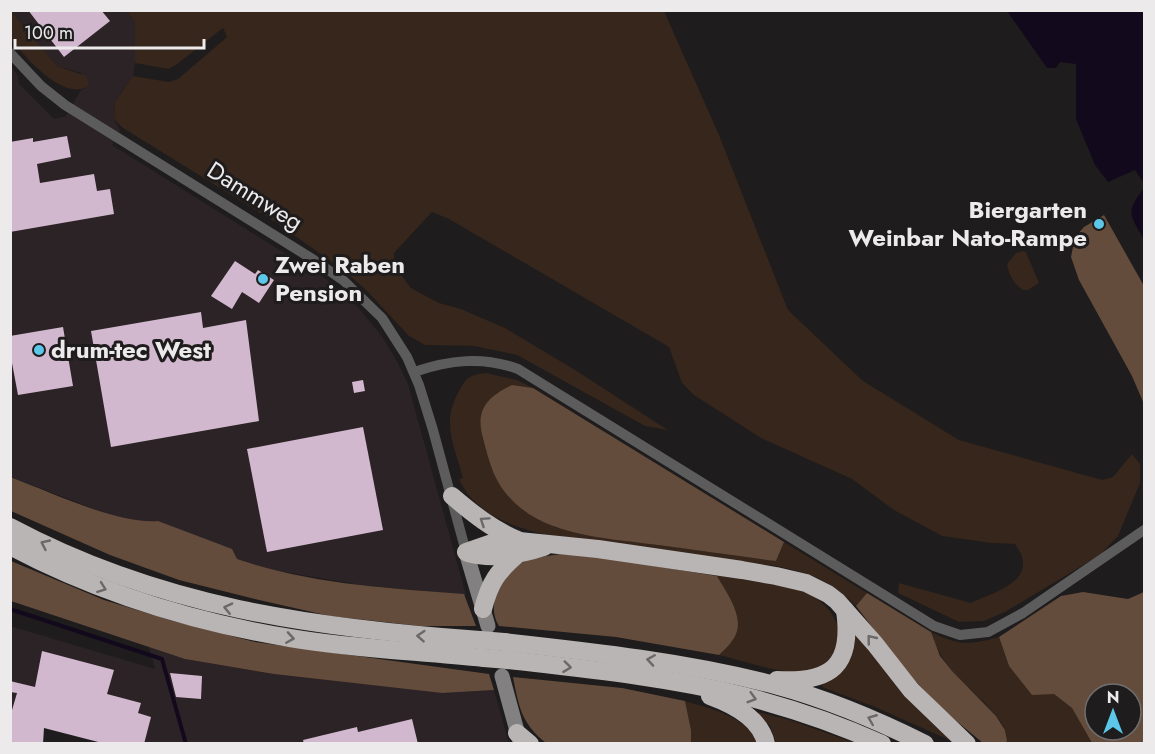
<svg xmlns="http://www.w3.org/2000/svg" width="1155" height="754" font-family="Jost,sans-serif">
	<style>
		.built { fill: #2c2326 }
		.green { fill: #36261b }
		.forest { fill: #644c3c; fill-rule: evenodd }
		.water { fill: #13091d }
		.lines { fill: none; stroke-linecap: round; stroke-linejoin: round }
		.stream { stroke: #13091d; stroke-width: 4 }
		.building { fill: #d2b8ce }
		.street { stroke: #5d5c5c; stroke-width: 10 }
		.secondary { stroke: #828080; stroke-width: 15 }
		.highway { stroke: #b9b5b5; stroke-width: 18 }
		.highway-bridge { stroke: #b9b5b5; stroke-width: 18 }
		.oneway { stroke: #6c6868 }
		.poi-dot { fill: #5cc7e8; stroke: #1e1c1c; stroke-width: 2 }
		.labels { text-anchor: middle; stroke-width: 6; stroke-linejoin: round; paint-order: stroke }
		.street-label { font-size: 24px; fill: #eceaeb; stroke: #1e1c1c }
		.poi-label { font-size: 24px; font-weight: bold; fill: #eceaeb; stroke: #1e1c1c; text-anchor: start }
	</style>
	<rect width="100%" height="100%" fill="#1e1c1c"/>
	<g class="built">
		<polygon points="11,11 127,11 135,22 135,63 133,76 115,102 114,119 120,130 112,145 326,279 356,305 381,335 397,361 408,384 466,595 361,585 266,569 237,559 158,521 145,522 110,515 11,477 10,65 18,76 19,84 54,119 66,116 81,90 87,87 81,73 57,66"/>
		<polygon points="10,626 155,669 149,647 185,659 274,674 442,693 494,690 509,743 106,743 11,719"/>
	</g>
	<g class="green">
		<path d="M 11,11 L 57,66 L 86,76 L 89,84 L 87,87 C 61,100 26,57 11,40 Z"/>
		<path d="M 127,11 L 664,11 L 719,135 L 788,310 L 863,381 L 959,440 L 1102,480 L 1113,477 L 1132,454 L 1140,464 L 1140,483 L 1118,536 L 1100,555 L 1005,612 L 984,621 L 959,622 L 898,593 L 899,583 L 971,603 C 989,594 1030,584 1022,557 C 1021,552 1017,548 1015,544 L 992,543 L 942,536 L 894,510 L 852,479 L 761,438 L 694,395 L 682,383 L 669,347 L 449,219 L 432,212 L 394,253 L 394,266 L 411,288 L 439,303 L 461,309 L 505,328 L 575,370 L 668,430 L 645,426 L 517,355 L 474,346 L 425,345 L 409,336 L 366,290 L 342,269 L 275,222 L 123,128 L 114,119 L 115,102 L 133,76 L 169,82 L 178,79 L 227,37 L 223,28 L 176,65 L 168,69 L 135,63 L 135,22 Z"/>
		<path d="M 1023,251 L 1026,252 L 1039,283 L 1028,290 L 1023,290 C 1013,283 1009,275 1007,264 L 1016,253 Z"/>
		<path d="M 486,373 L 517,380 L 533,388 L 512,385 L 555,527 L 592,536 L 776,561 L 784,542 L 867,593 L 856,606 C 829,580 813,574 776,566 L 551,536 C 515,528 475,515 459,479 L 463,478 C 455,448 441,423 458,393 C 466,378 468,375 486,373 Z"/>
		<path d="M 720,575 C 750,579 797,583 821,602 C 856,631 836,675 792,672 C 772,671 740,660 719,655 C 723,651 729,646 732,641 C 748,621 728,595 717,576 Z"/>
		<polygon points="856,632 950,738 949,740 875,707 822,687 824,681 853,651"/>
		<path d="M 931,632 C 960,646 968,645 999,637 L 1009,666 L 1054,694 L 1072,708 L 1092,743 L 1005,743 C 1006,740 1007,734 1005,730 C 998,711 964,686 951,670 C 942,658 935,646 931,632 Z"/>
		<path d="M 685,701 C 715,710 742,715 759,743 L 691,743 L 691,730 Z"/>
		<polygon points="758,712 790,720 855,743 776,743 770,726 757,715"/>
	</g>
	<g class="forest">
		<polygon points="1104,215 1144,286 1144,404 1132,376 1079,280 1071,257 1075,237 1084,227"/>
		<path d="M 512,385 L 533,388 L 784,542 L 776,561 C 737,556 697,550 658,545 C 615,539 557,537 522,509 C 496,488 491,469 483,438 C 475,410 487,397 512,385 Z"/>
		<path d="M 10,477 C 51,492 116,524 158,521 L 232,549 L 237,559 C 310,584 388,588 464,594 L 476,626 L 420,626 L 330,616 L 259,600 L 179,580 L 110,555 L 11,511 Z"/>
		<path d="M 561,554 L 592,556 L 717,576 C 728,595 748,621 732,641 C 729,646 723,651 719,655 L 616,637 L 499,626 C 486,607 499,575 519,564 C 532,557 547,556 561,554 Z"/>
		<polygon points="11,561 104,600 173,621 255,642 489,674 494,690 442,693 274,674 185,659 11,601"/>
		<path d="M 1083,592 L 1128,599 L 1144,592 L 1144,743 L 1092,743 L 1072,708 L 1054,694 L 1032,695 L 1009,666 L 999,637 L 1061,596 ZM 1095,694 L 1131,694 L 1131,730 L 1095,730 Z"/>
		<polygon points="867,593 931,632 940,656 952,671 996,716 1005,730 1007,741 1005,743 983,743 949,715 910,676 856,606"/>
		<path d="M 513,677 L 622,688 L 685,701 L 691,730 L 691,743 L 546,743 C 521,723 519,707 513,677 Z"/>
	</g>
	<g class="water">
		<polygon points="1007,11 1144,11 1144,183 1135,170 1108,182 1095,165 1076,119 1076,64 1060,62 1056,68 1047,68"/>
		<path d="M 1144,188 L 1144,240 C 1130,214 1125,213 1144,188 Z"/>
	</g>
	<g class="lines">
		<polyline class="stream" points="10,609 162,659 186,744"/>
	</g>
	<g class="building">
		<polygon points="28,10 101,10 110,21 64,57"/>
		<polygon points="67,136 71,157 37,164 40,183 94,174 97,191 110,189 114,214 10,232 10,142 33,138 33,142"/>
		<polygon points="235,261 255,274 258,270 274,280 259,303 242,292 232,309 211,296"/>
		<polygon points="201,312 203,328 246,320 259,421 111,447 91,331"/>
		<polygon points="63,327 73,386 18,395 12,363 10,363 10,336"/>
		<polygon points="363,380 365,391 354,393 352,382"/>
		<polygon points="363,427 383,530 267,552 247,449"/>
		<polygon points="42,651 114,670 107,694 141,703 138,713 151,717 144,744 106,744 44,728 43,744 10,744 10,717 17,693 10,692 10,681 35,687"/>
		<polygon points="170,673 202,676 201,699 176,697"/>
		<polygon points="412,719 418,744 304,744 303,740 357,727 358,732"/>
	</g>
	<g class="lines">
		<g class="street">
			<polyline points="10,53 41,86 65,105 314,260 344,281 382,318 407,357 419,385 433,430 466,552"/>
			<path d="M 414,372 C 449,360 483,356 518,369 L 934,626 L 960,635 L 988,632 L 1023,613 L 1144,530"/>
		</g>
		<g class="secondary">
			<polyline points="466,552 488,626"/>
			<polyline points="502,676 520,742"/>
		</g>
		<g class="highway">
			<path d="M 452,496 C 472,513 493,530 518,540"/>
			<path d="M 10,527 C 160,607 313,628 480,640"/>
			<path d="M 10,546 C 97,592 193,622 290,638 C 354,649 420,651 484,658"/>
			<polyline points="466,552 492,543 519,541 598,549 742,570 776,576 806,583 828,594 837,601 875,644 911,690 967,744"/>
			<path d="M 468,553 C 493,560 519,555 544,547"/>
			<path d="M 483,609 C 490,582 497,572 518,554"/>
			<path d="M 504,642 C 595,652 686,662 775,685 C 827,699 877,720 925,744"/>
			<path d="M 508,660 C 587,669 667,677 744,696 C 791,708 838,724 882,744"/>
			<path d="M 777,680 C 831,683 853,666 845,610"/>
			<path d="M 710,696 C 732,704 761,718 766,744"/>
			<polyline points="517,733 530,744"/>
		</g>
		<g class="highway-bridge">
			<polyline points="480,640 504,642"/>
			<polyline points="484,658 508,660"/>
		</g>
	</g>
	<defs><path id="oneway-chevron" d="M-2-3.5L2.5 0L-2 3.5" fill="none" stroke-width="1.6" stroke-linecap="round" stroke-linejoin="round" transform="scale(1.5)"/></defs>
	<g class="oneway">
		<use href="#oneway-chevron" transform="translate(484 521) rotate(-146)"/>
		<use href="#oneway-chevron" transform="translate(45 544) rotate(-155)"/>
		<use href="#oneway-chevron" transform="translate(102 588) rotate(20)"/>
		<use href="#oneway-chevron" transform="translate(228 608) rotate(-167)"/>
		<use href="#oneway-chevron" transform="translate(421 636) rotate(-176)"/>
		<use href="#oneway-chevron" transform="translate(290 638) rotate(9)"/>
		<use href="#oneway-chevron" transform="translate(871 639) rotate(-129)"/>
		<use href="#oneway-chevron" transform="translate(651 660) rotate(-171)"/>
		<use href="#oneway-chevron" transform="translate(567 667) rotate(7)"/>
		<use href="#oneway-chevron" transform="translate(752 698) rotate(16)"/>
		<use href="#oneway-chevron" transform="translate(872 719) rotate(-158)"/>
	</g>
	<g class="poi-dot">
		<circle cx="1099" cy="224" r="6"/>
		<circle cx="263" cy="279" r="6"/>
		<circle cx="39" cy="350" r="6"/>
	</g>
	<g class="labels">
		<g class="street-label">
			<text transform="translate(255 196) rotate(32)" y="8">Dammweg</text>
		</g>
		<g class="poi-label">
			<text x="1087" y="218" text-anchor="end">Biergarten<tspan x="1087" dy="28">Weinbar Nato-Rampe</tspan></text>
			<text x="275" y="273">Zwei Raben<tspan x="275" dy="28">Pension</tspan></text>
			<text x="51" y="358">drum-tec West</text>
		</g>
	</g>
	<rect width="1155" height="754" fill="none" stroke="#eceaeb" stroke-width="24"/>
	<g transform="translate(1113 712)"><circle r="28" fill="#1e1c1c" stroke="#706e6f" stroke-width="1.5"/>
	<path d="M0-4.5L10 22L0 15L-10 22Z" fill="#5cc7e8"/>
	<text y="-9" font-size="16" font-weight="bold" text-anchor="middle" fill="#eceaeb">N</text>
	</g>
	<path d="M15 39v9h189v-9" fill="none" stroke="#eceaeb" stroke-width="3"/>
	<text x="24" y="39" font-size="18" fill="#eceaeb" stroke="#1e1c1c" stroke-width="4.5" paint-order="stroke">100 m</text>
</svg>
